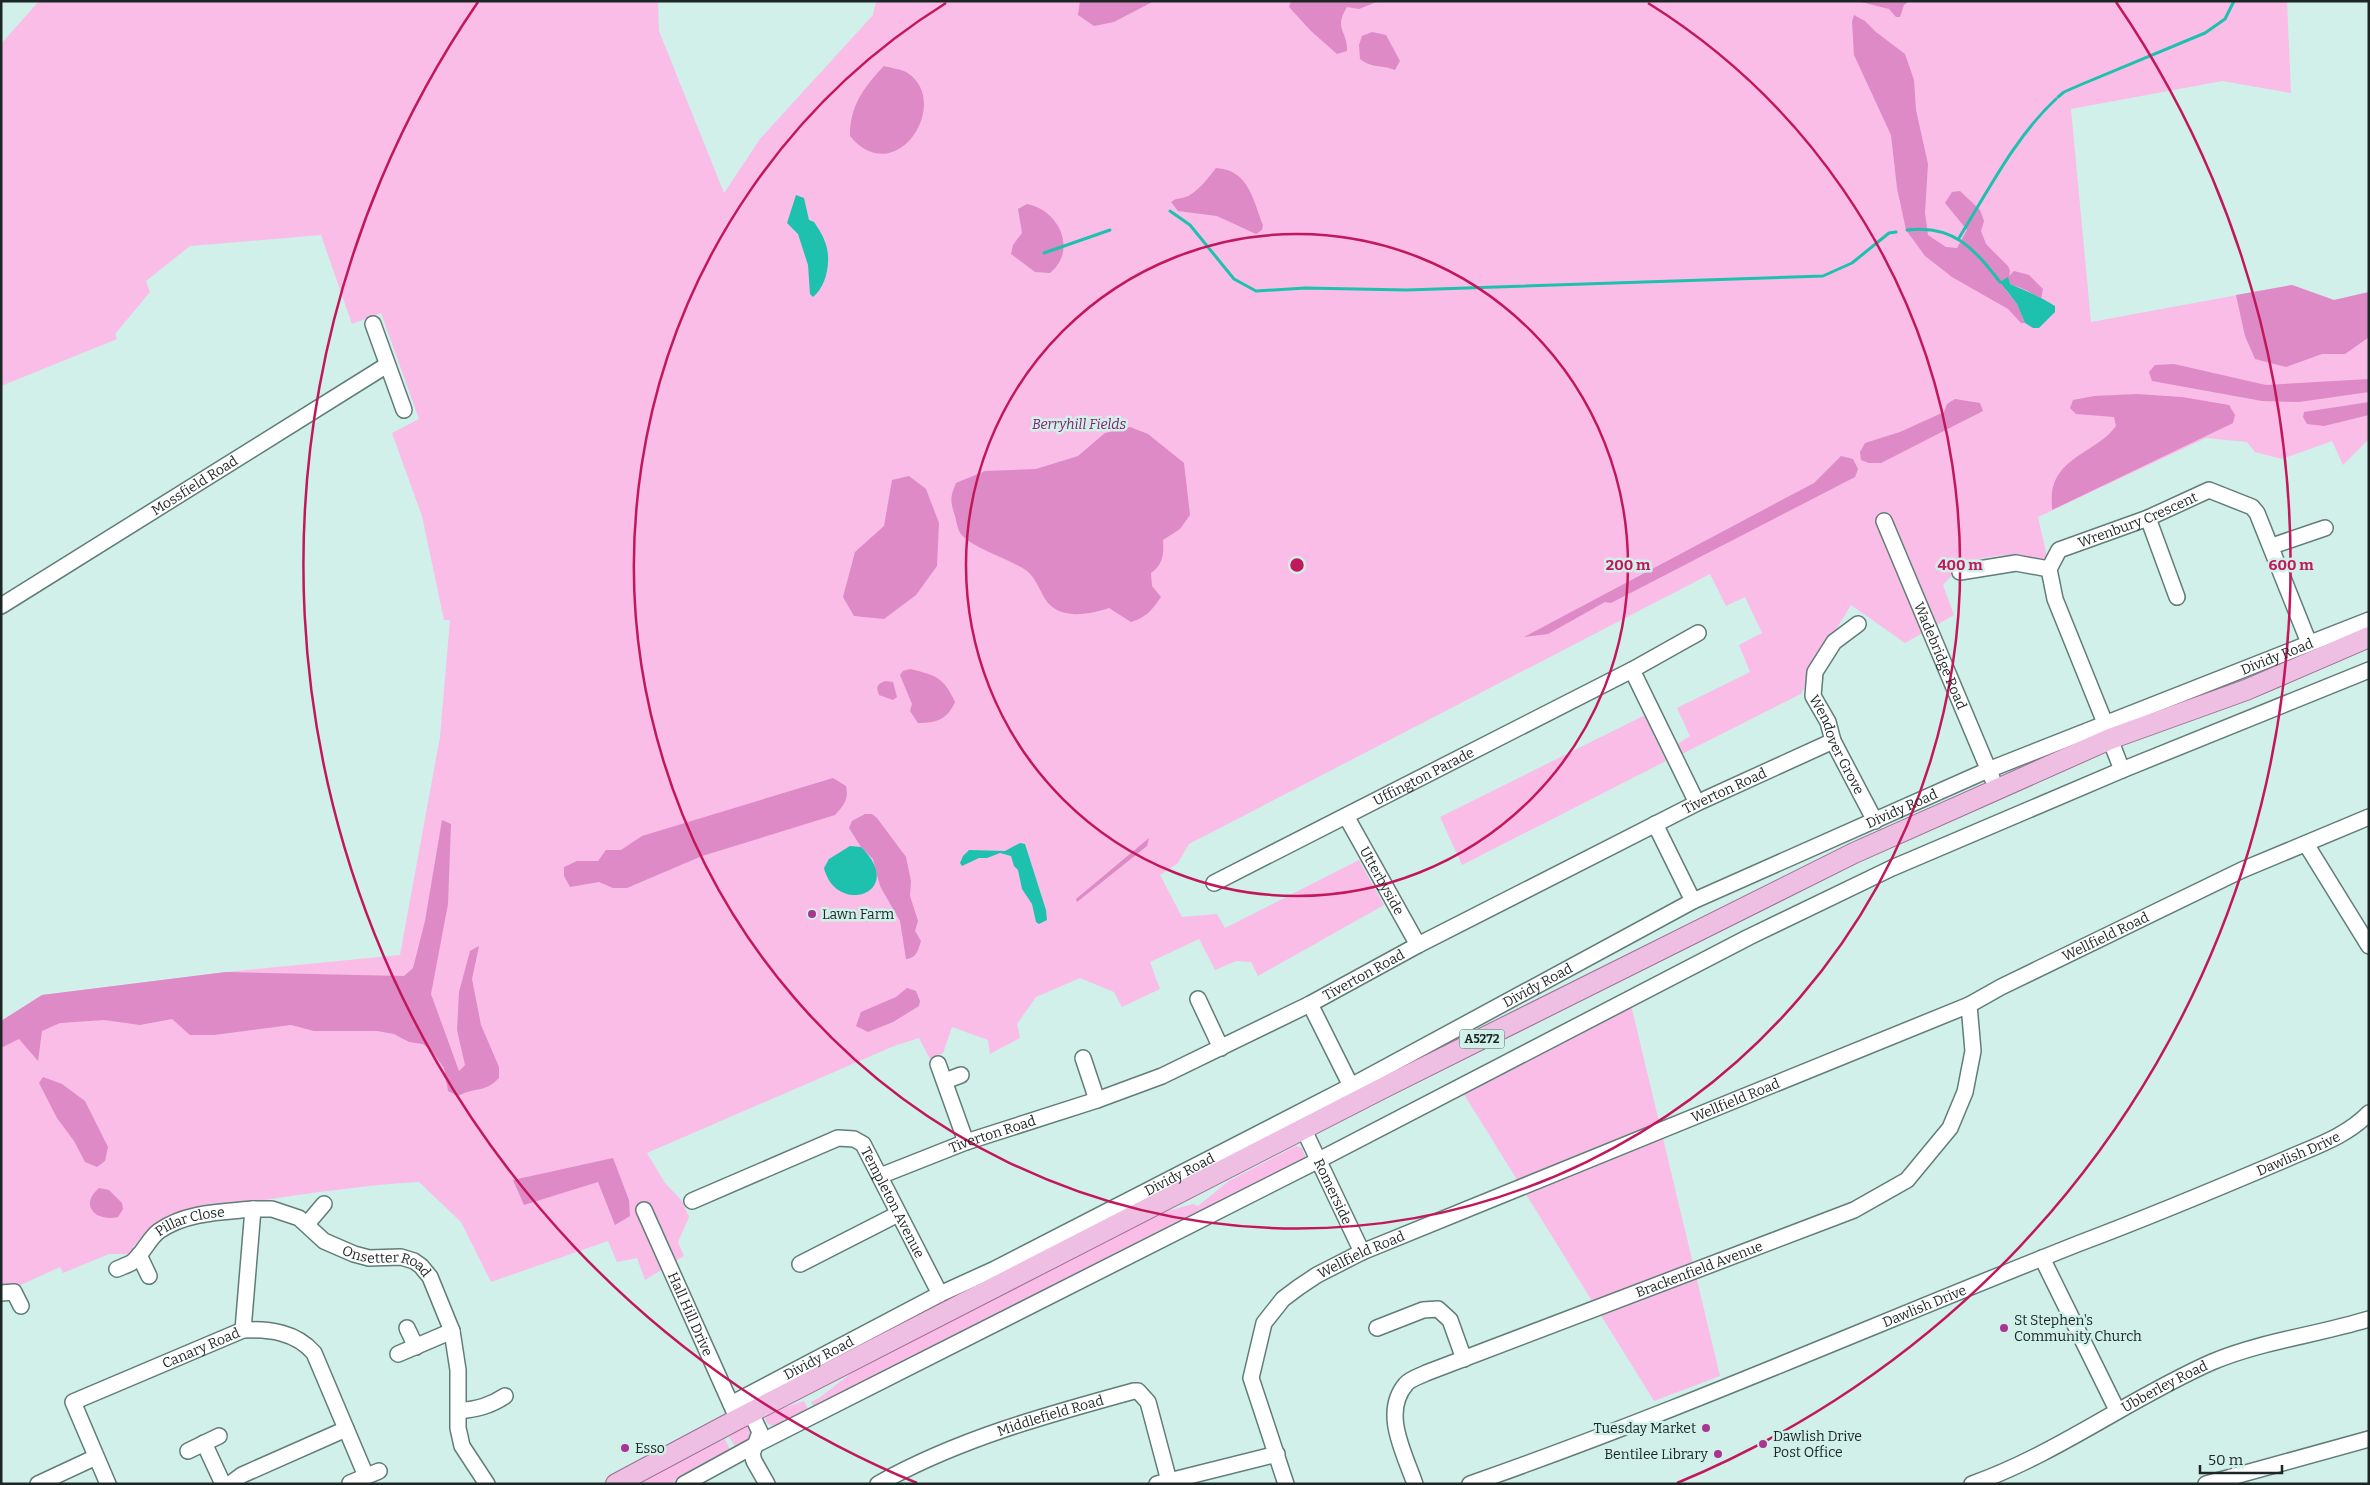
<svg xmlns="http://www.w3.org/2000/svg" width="2370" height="1485" font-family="Bitter,serif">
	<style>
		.green { fill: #f9bde8 }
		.forest { fill: #dd8ac7 }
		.water { fill: #1dc1ad }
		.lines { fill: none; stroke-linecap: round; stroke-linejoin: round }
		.stream { stroke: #1dc1ad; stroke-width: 3 }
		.minor-casing { stroke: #607d77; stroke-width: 18 }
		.major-casing { stroke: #9d6e93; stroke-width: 22 }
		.minor { stroke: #fff; stroke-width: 15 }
		.major { stroke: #eebfe2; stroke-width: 20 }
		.ring { fill: none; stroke: #c2185b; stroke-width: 2.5 }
		.poi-dot { fill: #a83691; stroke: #d0f0e9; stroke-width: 2 }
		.labels { text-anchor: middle; stroke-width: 5; stroke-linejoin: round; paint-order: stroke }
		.shield { fill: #d0f0e9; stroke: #526360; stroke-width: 1 }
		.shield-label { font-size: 12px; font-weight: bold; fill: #1c2725 }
		.park-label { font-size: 14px; font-style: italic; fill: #82216f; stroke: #d0f0e9 }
		.street-label { font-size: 14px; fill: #1c2725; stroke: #d0f0e9 }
		.poi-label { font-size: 14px; fill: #1c2725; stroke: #d0f0e9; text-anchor: start }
		.centre { fill: #c2185b; stroke: #d0f0e9; stroke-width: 2.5 }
		.ring-label { font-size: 15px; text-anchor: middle; font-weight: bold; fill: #c2185b; stroke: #d0f0e9; stroke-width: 5; stroke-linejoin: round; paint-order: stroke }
	</style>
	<rect width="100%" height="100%" fill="#d0f0e9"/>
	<g class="green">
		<path d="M 39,1 L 658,1 L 659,31 L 724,193 L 760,139 L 873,15 L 876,1 L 2287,1 L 2291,93 L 2222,81 L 2071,109 L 2091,322 L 2292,285 L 2334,300 L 2369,292 L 2369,439 L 2343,465 L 2332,441 L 2282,459 L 2255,452 L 2247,442 L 2206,438 L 2038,517 L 2047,557 L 2033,563 L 2003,555 L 1965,561 L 1943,585 L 1954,615 L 1905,643 L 1851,605 L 1826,646 L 1801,694 L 1682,754 L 1676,745 L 1690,736 L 1677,708 L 1750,672 L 1739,645 L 1762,633 L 1745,597 L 1726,606 L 1710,574 L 1189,844 L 1178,863 L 1160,875 L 1182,917 L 1217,914 L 1225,928 L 1359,860 L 1384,905 L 1258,976 L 1251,962 L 1236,961 L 1215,970 L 1199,939 L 1150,962 L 1160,989 L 1122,1007 L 1114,992 L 1080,978 L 1036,997 L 1017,1024 L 1020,1038 L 990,1054 L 988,1040 L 952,1027 L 943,1053 L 930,1059 L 919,1038 L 894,1046 L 647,1153 L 665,1183 L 682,1201 L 689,1217 L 678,1242 L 684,1256 L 645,1280 L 637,1258 L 617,1262 L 608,1241 L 491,1282 L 461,1222 L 419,1182 C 365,1185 311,1193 257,1201 C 224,1205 190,1206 160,1222 C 146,1229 138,1241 129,1254 L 109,1254 L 63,1273 L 60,1267 L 1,1294 L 1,1021 L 42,995 L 226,972 L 400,955 L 440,737 L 450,620 L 444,620 L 422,516 L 392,433 L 419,419 L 381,313 L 352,324 L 321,235 L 190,246 L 146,281 L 150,292 L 115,334 L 117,339 L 1,386 L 1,44 Z"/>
		<polygon points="1645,715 1666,761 1462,865 1440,817"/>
		<polygon points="1631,1005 1720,1376 1654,1401 1462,1091"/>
		<polygon points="1296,1146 1302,1148 1306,1158 816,1411 811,1402 819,1398 854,1371 1161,1213 1193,1204 1198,1206 1229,1181"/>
		<polygon points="804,1401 809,1412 774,1427 767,1423 765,1419 769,1413"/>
		<polygon points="747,1426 752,1433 750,1441 736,1448 729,1437"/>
		<polygon points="725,1439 731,1452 670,1484 638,1484"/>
	</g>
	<g class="forest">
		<polygon points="1080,1 1154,1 1114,22 1094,26 1078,15"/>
		<path d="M 1291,1 L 1379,1 L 1359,9 L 1347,7 C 1333,29 1348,31 1347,51 L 1337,54 L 1311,31 L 1289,7 Z"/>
		<polygon points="1857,1 1909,1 1904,5 1900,17 1896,17 1889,9"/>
		<polygon points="1854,15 1865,21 1876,32 1905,54 1914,80 1916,110 1928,164 1925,213 1928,235 1946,247 1957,248 1967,230 1945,203 1952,192 1960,191 1980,210 1984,221 1981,231 1986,244 2008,266 2010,271 2009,276 2014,271 2029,275 2043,289 2041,299 2026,290 2010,284 2005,289 2017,304 2025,323 2021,323 2008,309 1952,277 1925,256 1906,230 1897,188 1891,135 1854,55 1852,22"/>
		<path d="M 1372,32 L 1386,35 L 1400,61 L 1395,70 C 1380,64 1373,69 1360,59 L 1359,45 L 1362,36 Z"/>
		<path d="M 884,66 C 891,68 900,69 906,72 C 954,101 896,192 850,136 C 850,106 863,88 884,66 Z"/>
		<path d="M 1216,168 C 1249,170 1253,200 1263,225 L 1262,230 L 1256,234 L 1217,216 L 1178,211 L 1171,202 C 1177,197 1184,199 1190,195 C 1201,188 1208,178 1216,168 Z"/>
		<path d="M 1027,204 C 1059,210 1078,250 1050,273 L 1035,272 L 1011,254 L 1013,245 L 1022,233 L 1018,209 Z"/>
		<polygon points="2292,285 2334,300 2369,292 2369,337 2345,354 2322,354 2286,367 2255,359 2245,336 2236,295"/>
		<polygon points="2174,364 2266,385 2369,379 2369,392 2299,402 2262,401 2152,381 2149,372 2155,365"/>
		<path d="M 2137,394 L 2182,397 L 2229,405 L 2235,415 L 2233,423 L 2052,510 C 2052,503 2051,494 2053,487 C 2061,456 2099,450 2116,426 L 2114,417 L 2076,414 L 2070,408 L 2073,400 L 2094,396 Z"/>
		<polygon points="1955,399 1980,403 1983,411 1881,463 1869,463 1861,460 1860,452 1865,443 1900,432 1944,412 1947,404"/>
		<polygon points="2369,402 2369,415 2324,426 2307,424 2303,417 2304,412"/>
		<path d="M 1130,427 L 1148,434 L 1184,463 L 1190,515 L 1180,529 L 1163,540 C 1164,555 1163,564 1151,573 L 1152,586 L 1161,597 C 1152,610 1147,617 1131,622 L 1109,608 C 1091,614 1063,620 1048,603 C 1040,593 1037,579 1027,571 C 1013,560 967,547 959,531 C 957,526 956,520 955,516 C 950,500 950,498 956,483 L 985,471 L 1036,469 L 1078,456 L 1105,433 Z"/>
		<polygon points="1841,456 1853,459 1858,469 1855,477 1611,603 1605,602 1548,634 1524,637 1814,483"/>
		<polygon points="909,476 926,489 939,523 937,566 916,595 884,619 854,616 843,597 855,552 884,526 892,480"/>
		<path d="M 910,669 C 935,675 944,677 955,702 C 947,720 936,723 918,723 L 910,711 L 912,704 L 900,675 L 903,671 Z"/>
		<polygon points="885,681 893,682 897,697 893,700 879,695 877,688 879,684"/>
		<path d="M 833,778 L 846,786 C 849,800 844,805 835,815 L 702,856 L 627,888 L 613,888 L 599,882 L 570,887 L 564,876 L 564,867 L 577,861 L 598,861 L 606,850 L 621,850 L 642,836 Z"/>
		<path d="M 865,814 L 872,814 L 877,818 L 906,857 L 911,881 L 910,896 L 918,921 L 915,931 L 921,941 C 918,950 917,958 906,959 L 900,921 L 880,886 L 873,859 L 861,847 L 849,828 L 852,821 Z"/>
		<path d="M 442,820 L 451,824 L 448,904 L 431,994 L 459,1071 L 465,1065 L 457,1030 L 459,992 L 470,951 L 479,946 L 472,979 L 481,1025 L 499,1067 L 499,1078 C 485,1093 474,1087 458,1096 L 448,1091 L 444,1068 L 431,1050 L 423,1044 L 409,1042 L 394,1034 L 377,1031 L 314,1031 L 291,1025 L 214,1035 L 190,1035 L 172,1019 L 140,1025 L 104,1020 L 60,1023 L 42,1031 L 38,1061 L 19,1039 L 1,1048 L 1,1021 L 42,995 L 226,972 L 404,976 L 413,968 L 425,921 Z"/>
		<polygon points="1149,838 1147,846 1077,902 1076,899"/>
		<polygon points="907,988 916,991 920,1001 919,1006 893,1022 868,1032 856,1026 861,1012 896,997"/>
		<polygon points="43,1077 62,1084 85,1101 108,1147 105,1161 97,1167 85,1162 74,1141 57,1118 39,1083"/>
		<polygon points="613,1158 629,1200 630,1216 615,1225 598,1182 524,1205 513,1180"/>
		<path d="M 99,1188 L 109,1190 L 122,1203 L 123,1209 L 118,1217 C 97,1222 78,1206 99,1188 Z"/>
	</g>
	<g class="water">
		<path d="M 796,195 L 804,198 L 809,220 L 814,222 C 818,228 823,235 825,242 C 832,259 827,286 813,297 L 810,294 L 808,265 L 798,234 L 787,223 Z"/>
		<path d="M 2008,277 L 2010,284 C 2022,289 2045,299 2055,306 L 2055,312 L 2039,328 L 2033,328 L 2025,323 L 2017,304 L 2000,282 Z"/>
		<polygon points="1020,843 1025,844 1046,910 1047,920 1039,924 1036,922 1032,904 1022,889 1018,870 1014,866 1011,856 1000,853 987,858 979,858 962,866 960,863 963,856 969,850 1005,851"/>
		<path d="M 850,846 L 861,847 C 908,893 836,917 824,868 L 829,859 Z"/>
	</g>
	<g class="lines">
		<g class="stream">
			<polyline points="2058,97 2064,92 2080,85 2205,33 2225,19 2234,1"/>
			<polyline points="1170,211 1190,225 1234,279 1256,291 1305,288 1407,290 1823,276 1852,263 1889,233 1896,232"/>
			<path d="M 1907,230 C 1954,224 1974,249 2000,282"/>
			<path d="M 1959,238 C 1988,191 2015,137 2056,99"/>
			<polyline points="1044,253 1110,230"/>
		</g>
		<defs>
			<g id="minor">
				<polyline points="373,324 404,410"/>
				<polyline points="2148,518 2177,597"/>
				<path id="s1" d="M 1884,521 L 1992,778"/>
				<polyline points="2272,546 2325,528"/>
				<polyline points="1960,572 2016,563 2049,569"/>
				<path id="s2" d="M 1,606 L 387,365"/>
				<path id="s3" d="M 1858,624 L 1834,642 L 1815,672 L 1813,696 L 1828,722 L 1833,741 L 1875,821"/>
				<polyline points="1632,670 1697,803"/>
				<path id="s4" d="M 2105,723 L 2055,599 L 2049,569 L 2059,550 L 2148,518 L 2209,490 L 2252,507 L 2257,513 L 2309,643"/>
				<polyline points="2110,739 2122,770"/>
				<path id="s5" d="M 1346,816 L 1418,945"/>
				<polyline points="1655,824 1693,901"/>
				<polyline points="2306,844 2369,946"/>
				<path id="s6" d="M 1214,883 L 1632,670 L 1698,633"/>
				<polyline points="1198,999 1221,1048"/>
				<polyline points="1310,1004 1351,1086"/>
				<polyline points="1083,1058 1097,1100"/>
				<polyline points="938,1064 966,1142"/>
				<polyline points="945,1081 961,1075"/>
				<path id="s7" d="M 1304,1130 L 1362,1252"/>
				<path id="s8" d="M 880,1176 L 966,1142 L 1097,1100 L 1162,1076 L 1310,1004 L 1418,945 L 1697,803 L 1833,741"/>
				<path id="s9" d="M 692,1201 L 838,1138 L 854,1139 L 863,1144 L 940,1294"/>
				<path id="s10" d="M 644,1210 L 734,1411"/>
				<polyline points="307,1224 324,1204"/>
				<polyline points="139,1255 149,1276"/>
				<polyline points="2042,1258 2117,1410"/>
				<polyline points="800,1264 898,1214"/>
				<path id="s11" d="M 117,1269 C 122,1267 127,1265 131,1263 C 143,1255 148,1239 159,1231 C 186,1212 222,1212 253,1209"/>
				<polyline points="1,1293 14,1292 21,1306"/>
				<polyline points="407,1328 416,1347"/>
				<polyline points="1377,1328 1423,1310 1438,1309 1450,1320 1464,1359"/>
				<path id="s12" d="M 243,1330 L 253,1209 L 272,1209 L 299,1218 L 324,1241 L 354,1254 L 369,1258 L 401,1257 L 414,1261 L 421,1266 L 430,1277 L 452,1331 L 458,1370 L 458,1428 L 462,1446 L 487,1484"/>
				<polyline points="398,1354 452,1331"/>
				<path id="s13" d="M 731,1404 L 940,1294 L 995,1269 L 1351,1086 L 1693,901 L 1988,770 L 2369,620"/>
				<path d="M 459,1411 C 477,1409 490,1406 505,1396"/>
				<polyline points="751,1413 760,1432 752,1454 754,1461 767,1484"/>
				<polyline points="204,1443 223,1484"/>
				<polyline points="188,1451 219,1436"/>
				<polyline points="350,1483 379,1471"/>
				<polyline points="38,1484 96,1457"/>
				<path id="s14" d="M 108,1484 L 73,1402 L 243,1330 C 270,1329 296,1332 314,1353 L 366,1476"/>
				<polyline points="230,1484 242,1475 346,1429"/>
				<polyline points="684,1484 757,1444 1319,1160 1749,937 1892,868 2122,770 2369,670"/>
				<path id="s15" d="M 878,1484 C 958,1439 1046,1415 1134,1391 L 1138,1391 L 1148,1402 L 1169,1481"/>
				<polyline points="1157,1484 1277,1454"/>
				<path id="s16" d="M 1286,1484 L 1251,1378 L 1264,1323 L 1283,1299 L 1299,1287 L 1317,1275 L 1362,1252 L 1969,1005 L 2001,987 L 2242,870 L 2369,817"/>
				<path id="s17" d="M 1415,1484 C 1405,1454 1381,1413 1406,1384 C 1410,1379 1420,1376 1426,1373 L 1854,1210 L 1907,1180 L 1950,1128 L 1965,1092 L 1973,1051 L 1969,1005"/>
				<path id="s18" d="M 1470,1484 C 1677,1412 1877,1323 2080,1243 C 2149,1217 2216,1189 2284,1160 C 2313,1147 2346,1137 2369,1113"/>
				<path id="s19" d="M 1972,1484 C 2057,1454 2130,1398 2212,1362 C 2262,1341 2317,1335 2369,1319"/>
				<polyline points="2206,1484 2369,1439"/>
			</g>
			<polyline id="major" points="616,1484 738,1419 1385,1087 1854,853 2110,739 2246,690 2369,637"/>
		</defs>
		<use href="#minor" class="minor-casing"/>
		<use href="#major" class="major-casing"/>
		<use href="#minor" class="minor"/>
		<use href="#major" class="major"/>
	</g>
	<g class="ring">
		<circle cx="1297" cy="565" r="331"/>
		<path d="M1648 3A663 663 0 1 1 946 3"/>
		<path d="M917 1483A994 994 0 0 1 478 2M2116 2A994 994 0 0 1 1677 1483"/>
	</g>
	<g class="poi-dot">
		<circle cx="812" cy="914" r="5"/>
		<circle cx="2004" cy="1328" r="5"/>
		<circle cx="1706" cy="1428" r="5"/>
		<circle cx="1763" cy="1444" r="5"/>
		<circle cx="625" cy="1448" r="5"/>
		<circle cx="1718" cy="1454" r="5"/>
	</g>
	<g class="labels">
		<rect class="shield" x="1459.5" y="1029.5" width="45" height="19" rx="4"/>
		<g class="shield-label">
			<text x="1482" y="1043">A5272</text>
		</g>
		<g class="park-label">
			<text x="1079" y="429">Berryhill Fields</text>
		</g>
		<g class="street-label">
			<text dy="5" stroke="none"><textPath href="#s2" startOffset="228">Mossfield Road</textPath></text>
			<text dy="5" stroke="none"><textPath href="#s4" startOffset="270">Wrenbury Crescent</textPath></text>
			<text dy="5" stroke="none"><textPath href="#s1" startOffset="146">Wadebridge Road</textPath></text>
			<text dy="5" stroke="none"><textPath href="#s13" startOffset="1719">Dividy Road</textPath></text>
			<text dy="5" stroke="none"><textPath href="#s3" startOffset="144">Wendover Grove</textPath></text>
			<text dy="5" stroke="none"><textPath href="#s6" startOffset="235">Uffington Parade</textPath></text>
			<text dy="5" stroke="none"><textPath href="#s8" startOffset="930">Tiverton Road</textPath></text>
			<text dy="5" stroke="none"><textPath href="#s13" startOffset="1314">Dividy Road</textPath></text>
			<text dy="5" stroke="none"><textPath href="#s5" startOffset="74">Utterbyside</textPath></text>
			<text dy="5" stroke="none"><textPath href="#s16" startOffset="1099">Wellfield Road</textPath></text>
			<text dy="5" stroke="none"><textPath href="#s8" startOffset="525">Tiverton Road</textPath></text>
			<text dy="5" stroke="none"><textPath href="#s13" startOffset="909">Dividy Road</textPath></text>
			<text dy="5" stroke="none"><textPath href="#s16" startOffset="694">Wellfield Road</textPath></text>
			<text dy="5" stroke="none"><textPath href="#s8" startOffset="120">Tiverton Road</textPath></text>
			<text dy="5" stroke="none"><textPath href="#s18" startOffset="892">Dawlish Drive</textPath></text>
			<text dy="5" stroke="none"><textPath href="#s13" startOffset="504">Dividy Road</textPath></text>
			<text dy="5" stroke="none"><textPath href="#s7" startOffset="68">Romerside</textPath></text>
			<text dy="5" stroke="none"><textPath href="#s9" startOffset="251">Templeton Avenue</textPath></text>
			<text dy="5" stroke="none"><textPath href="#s11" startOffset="91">Pillar Close</textPath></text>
			<text dy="5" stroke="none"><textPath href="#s16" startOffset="289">Wellfield Road</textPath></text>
			<text dy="5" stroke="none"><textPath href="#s12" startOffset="270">Onsetter Road</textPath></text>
			<text dy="5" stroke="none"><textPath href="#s17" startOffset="421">Brackenfield Avenue</textPath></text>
			<text dy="5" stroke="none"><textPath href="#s18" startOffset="488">Dawlish Drive</textPath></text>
			<text dy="5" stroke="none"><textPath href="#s10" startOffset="114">Hall Hill Drive</textPath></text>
			<text dy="5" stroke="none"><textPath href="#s14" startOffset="228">Canary Road</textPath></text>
			<text dy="5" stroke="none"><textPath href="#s13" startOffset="99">Dividy Road</textPath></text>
			<text dy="5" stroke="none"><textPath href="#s19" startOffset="216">Ubberley Road</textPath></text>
			<text dy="5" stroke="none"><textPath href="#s15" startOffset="186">Middlefield Road</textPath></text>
		</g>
		<g class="poi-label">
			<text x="822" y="919">Lawn Farm</text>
			<text x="2014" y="1325">St Stephen's<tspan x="2014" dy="16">Community Church</tspan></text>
			<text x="1696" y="1433" text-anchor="end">Tuesday Market</text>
			<text x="1773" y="1441">Dawlish Drive<tspan x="1773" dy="16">Post Office</tspan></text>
			<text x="635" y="1453">Esso</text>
			<text x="1708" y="1459" text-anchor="end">Bentilee Library</text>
		</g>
	</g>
	<circle cx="1297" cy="565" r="8" class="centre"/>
	<g class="ring-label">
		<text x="1628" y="570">200 m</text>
		<text x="1960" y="570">400 m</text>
		<text x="2291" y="570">600 m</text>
	</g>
	<rect width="2370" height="1485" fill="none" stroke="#1c2725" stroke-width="5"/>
	<path d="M2200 1465v8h82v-8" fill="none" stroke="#1c2725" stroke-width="2.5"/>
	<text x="2208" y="1465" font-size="15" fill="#1c2725" stroke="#d0f0e9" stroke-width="4" paint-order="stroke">50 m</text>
</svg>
